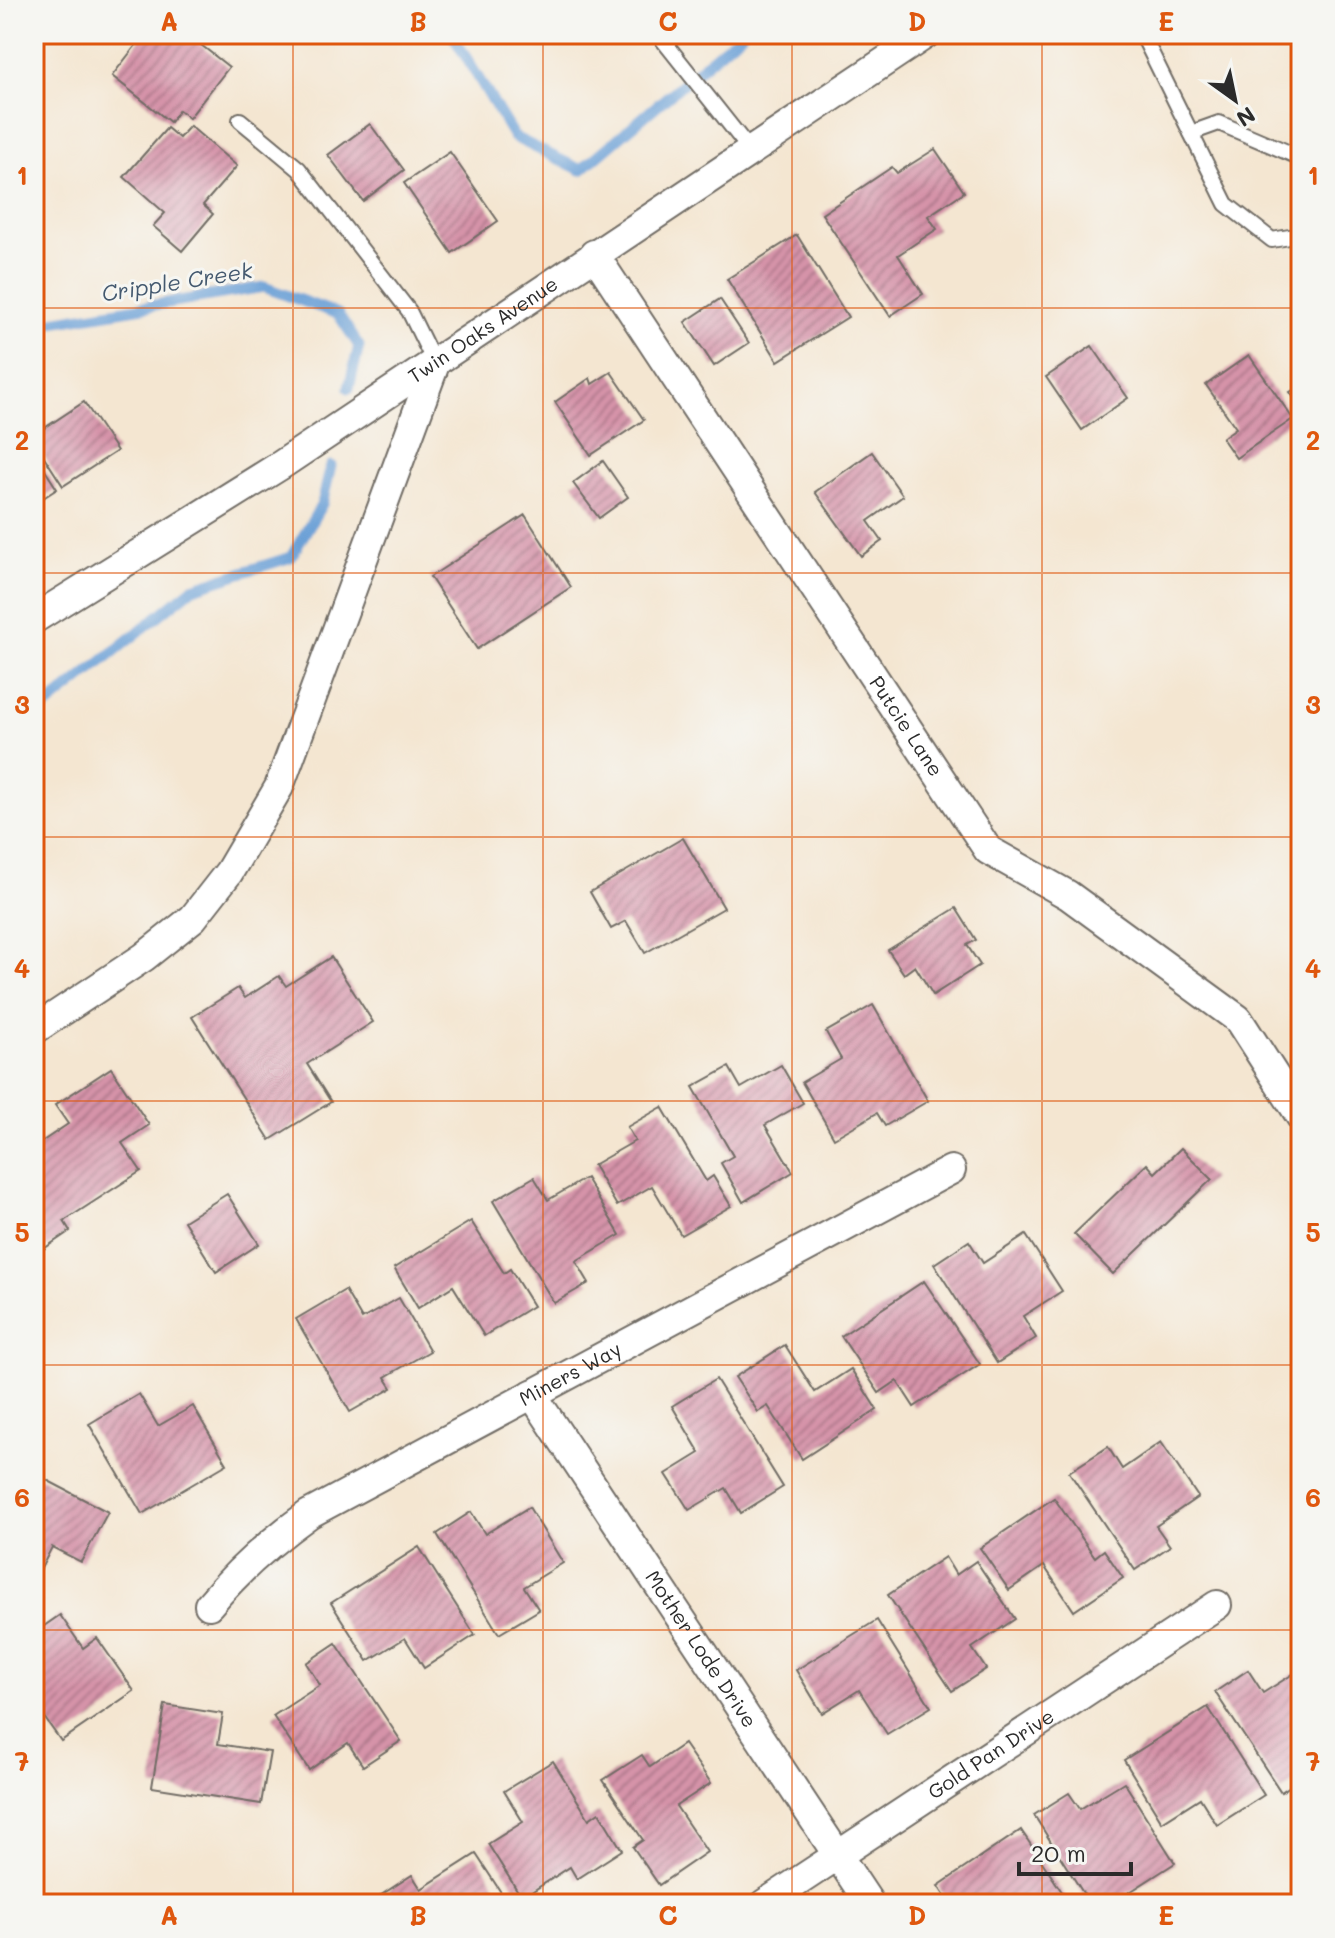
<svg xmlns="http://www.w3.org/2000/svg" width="1335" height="1938" font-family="Mali,sans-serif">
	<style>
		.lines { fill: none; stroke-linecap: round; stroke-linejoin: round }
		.stream { stroke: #699fd6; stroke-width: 11 }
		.building { fill: url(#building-hatch) }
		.lane-casing { stroke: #716c65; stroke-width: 18 }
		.street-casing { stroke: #716c65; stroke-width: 32 }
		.lane { stroke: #fff; stroke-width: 14 }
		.street { stroke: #fff; stroke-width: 28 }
		.grid { fill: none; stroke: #df570e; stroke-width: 2; stroke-opacity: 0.55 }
		.labels { text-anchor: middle; stroke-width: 6; stroke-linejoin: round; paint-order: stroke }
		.street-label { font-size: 20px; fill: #2b2b2b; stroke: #f6f6f2 }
		.water-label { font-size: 22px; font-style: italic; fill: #44596f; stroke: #f6f6f2 }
		.neatline { fill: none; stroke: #df570e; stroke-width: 3 }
		.grid-label { font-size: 26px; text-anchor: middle; font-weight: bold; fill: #df570e }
	</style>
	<defs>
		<pattern id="building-hatch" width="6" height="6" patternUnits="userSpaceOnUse" patternTransform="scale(2)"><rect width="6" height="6" fill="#d593a9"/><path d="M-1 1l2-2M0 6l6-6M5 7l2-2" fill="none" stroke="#ad788a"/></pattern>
	</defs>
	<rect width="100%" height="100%" fill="#f6f6f2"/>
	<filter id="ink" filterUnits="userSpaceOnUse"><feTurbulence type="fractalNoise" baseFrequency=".0125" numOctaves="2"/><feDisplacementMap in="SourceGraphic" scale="16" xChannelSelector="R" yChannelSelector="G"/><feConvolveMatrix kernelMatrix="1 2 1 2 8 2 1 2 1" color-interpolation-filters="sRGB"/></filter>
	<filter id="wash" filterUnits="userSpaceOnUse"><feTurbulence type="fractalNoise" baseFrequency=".006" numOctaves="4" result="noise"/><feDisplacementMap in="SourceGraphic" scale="32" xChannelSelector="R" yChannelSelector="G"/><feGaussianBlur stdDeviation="1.8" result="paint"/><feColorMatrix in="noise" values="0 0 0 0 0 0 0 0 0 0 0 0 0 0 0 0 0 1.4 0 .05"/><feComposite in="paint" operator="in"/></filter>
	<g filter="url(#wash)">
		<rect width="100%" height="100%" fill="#f4e6d1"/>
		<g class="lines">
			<g class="stream">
				<polyline points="452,34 514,137 581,170 741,34"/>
				<polyline points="34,325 264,287 338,314 359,346 349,388"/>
				<polyline points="34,716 193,588 291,557 322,504 331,466"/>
			</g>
		</g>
		<g id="blocks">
			<g class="building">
				<polygon points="141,34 187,34 229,67 189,118 179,110 170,122 112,76 143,36"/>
				<polygon points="200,34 219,34 208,44"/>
				<polygon points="370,124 404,170 363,201 328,155"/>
				<polygon points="190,126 237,166 203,205 213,214 182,251 153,226 165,213 124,177 167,128 179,138"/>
				<polygon points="935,149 964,192 928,216 937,229 898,255 923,294 890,316 822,214 892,167 897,173"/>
				<polygon points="450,152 498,221 452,253 404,183"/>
				<polygon points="797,235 848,317 778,361 727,279"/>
				<polygon points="720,299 749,343 714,366 685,322"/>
				<polygon points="1092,346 1128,398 1082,430 1046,377"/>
				<polygon points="1249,355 1293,419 1236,458 1222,438 1236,428 1206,385"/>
				<polygon points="611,372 644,420 591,455 555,402 590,378 592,384"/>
				<polygon points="1301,385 1301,408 1290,392"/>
				<polygon points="84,402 117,451 63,486 34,441 34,435"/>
				<polygon points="872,452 903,496 868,521 882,541 861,556 815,492"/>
				<polygon points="34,453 57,489 34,504"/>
				<polygon points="603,461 628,497 599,518 573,483"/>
				<polygon points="525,515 571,587 477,649 430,577"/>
				<polygon points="683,838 724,908 645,953 626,921 611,929 590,892"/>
				<polygon points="956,908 976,940 967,945 980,965 933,995 915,966 904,974 888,950"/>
				<polygon points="331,957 373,1022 307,1064 331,1102 270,1140 192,1017 238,988 245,998 279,976 286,986"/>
				<polygon points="873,1005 928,1101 885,1126 877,1113 834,1138 802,1082 841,1059 826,1032"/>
				<polygon points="781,1065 803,1103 765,1125 793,1172 743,1202 721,1163 733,1156 693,1087 729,1067 741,1088"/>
				<polygon points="111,1068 149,1125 122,1143 141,1171 64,1221 70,1231 39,1252 34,1245 34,1147 68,1124 55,1105"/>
				<polygon points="662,1107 706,1181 713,1176 731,1206 681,1235 652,1186 617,1206 593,1165 635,1141 627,1127"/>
				<polygon points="1181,1148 1212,1179 1113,1274 1074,1234 1147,1164 1155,1173"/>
				<polygon points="534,1177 548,1200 586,1178 620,1235 576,1261 589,1283 554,1303 493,1201"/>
				<polygon points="227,1194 259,1244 216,1272 184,1221"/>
				<polygon points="471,1221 504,1273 510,1269 533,1306 484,1336 453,1286 418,1308 394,1268"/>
				<polygon points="1026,1235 1062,1291 1023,1316 1036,1338 997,1363 934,1264 969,1241 983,1263"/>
				<polygon points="924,1281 980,1364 914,1407 897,1381 879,1393 841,1336"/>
				<polygon points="345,1290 362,1319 399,1298 430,1351 385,1377 392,1388 350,1412 296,1319"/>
				<polygon points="785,1345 815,1392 851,1369 877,1410 802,1459 768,1406 758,1412 735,1377"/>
				<polygon points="716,1379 783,1487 741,1513 726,1488 689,1510 666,1474 700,1453 672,1406"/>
				<polygon points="139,1394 158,1426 193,1406 227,1464 142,1514 89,1424"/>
				<polygon points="1161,1442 1198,1497 1156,1526 1170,1546 1135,1570 1069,1472 1108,1447 1122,1469"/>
				<polygon points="37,1475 108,1512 81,1562 52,1547 34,1582 34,1481"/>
				<polygon points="1054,1498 1095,1557 1104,1550 1123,1578 1074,1611 1044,1566 1009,1590 980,1548"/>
				<polygon points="529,1507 563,1563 524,1587 539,1610 499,1634 437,1534 471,1512 485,1534"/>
				<polygon points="419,1547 475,1635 424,1668 405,1638 368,1661 331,1603"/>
				<polygon points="945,1557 956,1575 976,1561 1015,1619 972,1648 986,1669 952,1691 888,1595"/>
				<polygon points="60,1615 83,1648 97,1638 134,1691 61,1741 34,1703 34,1633"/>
				<polygon points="877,1620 931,1707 887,1734 859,1690 822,1713 796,1670"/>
				<polygon points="336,1643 401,1741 363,1766 348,1743 309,1770 273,1716 320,1685 306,1663"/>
				<polygon points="1301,1669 1301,1779 1281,1792 1215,1692 1248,1670 1263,1693"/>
				<polygon points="165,1705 223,1714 218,1744 270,1752 261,1804 152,1787"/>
				<polygon points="1208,1707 1264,1795 1217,1825 1200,1798 1162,1822 1124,1760"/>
				<polygon points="684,1744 711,1783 676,1806 707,1852 659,1885 633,1847 643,1840 603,1780 642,1755 650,1767"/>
				<polygon points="553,1761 589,1819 599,1812 622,1850 577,1879 570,1867 522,1898 488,1844 523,1822 504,1791"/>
				<polygon points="1124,1782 1175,1863 1111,1904 1090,1904 1034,1815 1069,1793 1080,1809"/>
				<polygon points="1021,1830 1070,1904 950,1904 938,1886"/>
				<polygon points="476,1854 502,1894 487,1904 378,1904 375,1899 412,1875 421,1889"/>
			</g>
		</g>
	</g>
	<g filter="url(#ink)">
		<use href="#blocks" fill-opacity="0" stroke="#716c65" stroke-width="2"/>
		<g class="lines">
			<defs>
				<g id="lane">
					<polyline points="658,34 750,150"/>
					<polyline points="1142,34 1226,204 1272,240 1301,235"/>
					<polyline points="240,120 299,169 409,311 435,364"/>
					<polyline points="1191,133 1219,123 1301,158"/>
				</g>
				<g id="street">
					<path id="s1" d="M 594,254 L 988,850 L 1068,895 L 1238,1019 L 1301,1117"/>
					<path id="s2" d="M 34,619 L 281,465 L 926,34"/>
					<polyline points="34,1030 144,957 193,918 229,872 279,787 435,364"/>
					<path id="s3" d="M 532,1394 L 870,1904"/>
					<path id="s4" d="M 209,1605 C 239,1569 271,1541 309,1514 L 951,1170"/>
					<path id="s5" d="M 764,1904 L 1217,1605"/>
				</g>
			</defs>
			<use href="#lane" class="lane-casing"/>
			<use href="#street" class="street-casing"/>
			<use href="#lane" class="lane"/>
			<use href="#street" class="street"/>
		</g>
	</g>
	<path class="grid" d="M 293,34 L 293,1904M 543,34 L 543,1904M 792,34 L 792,1904M 1042,34 L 1042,1904M 34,308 L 1301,308M 34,573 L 1301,573M 34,837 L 1301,837M 34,1101 L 1301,1101M 34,1365 L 1301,1365M 34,1630 L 1301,1630"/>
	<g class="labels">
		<g class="street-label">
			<text dy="7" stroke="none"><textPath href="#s2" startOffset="534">Twin Oaks Avenue</textPath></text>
			<text dy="7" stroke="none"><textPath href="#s1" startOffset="566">Putcie Lane</textPath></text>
			<text dy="7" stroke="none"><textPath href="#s4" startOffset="432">Miners Way</textPath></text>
			<text dy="7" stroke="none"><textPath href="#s3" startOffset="306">Mother Lode Drive</textPath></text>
			<text dy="7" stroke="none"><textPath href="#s5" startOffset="272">Gold Pan Drive</textPath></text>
		</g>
		<g class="water-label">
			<text transform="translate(177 282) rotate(-9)" y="8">Cripple Creek</text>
		</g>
	</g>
	<rect width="1335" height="1938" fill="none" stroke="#f6f6f2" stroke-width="88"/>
	<g transform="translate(1235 100) rotate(147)" stroke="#f6f6f2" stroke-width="6" paint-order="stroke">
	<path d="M0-6L14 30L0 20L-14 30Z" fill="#2b2b2b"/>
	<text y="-12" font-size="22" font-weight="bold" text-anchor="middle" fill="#2b2b2b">N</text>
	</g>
	<path d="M1019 1862v12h112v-12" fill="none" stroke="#2b2b2b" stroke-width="4"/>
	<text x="1031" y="1862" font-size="24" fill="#2b2b2b" stroke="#f6f6f2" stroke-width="6" paint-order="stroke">20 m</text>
	<rect x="44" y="44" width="1247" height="1850" class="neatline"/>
	<g class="grid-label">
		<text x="169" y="31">A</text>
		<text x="418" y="31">B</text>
		<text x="668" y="31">C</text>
		<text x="917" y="31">D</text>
		<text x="1166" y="31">E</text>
		<text x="22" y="185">1</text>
		<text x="1313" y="185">1</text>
		<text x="22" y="450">2</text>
		<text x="1313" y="450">2</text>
		<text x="22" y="714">3</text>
		<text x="1313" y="714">3</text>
		<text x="22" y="978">4</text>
		<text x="1313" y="978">4</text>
		<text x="22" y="1242">5</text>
		<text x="1313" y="1242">5</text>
		<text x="22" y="1507">6</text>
		<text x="1313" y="1507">6</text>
		<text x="22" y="1771">7</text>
		<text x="1313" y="1771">7</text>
		<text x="169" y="1925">A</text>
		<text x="418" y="1925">B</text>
		<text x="668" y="1925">C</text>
		<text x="917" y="1925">D</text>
		<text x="1166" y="1925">E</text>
	</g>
</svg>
